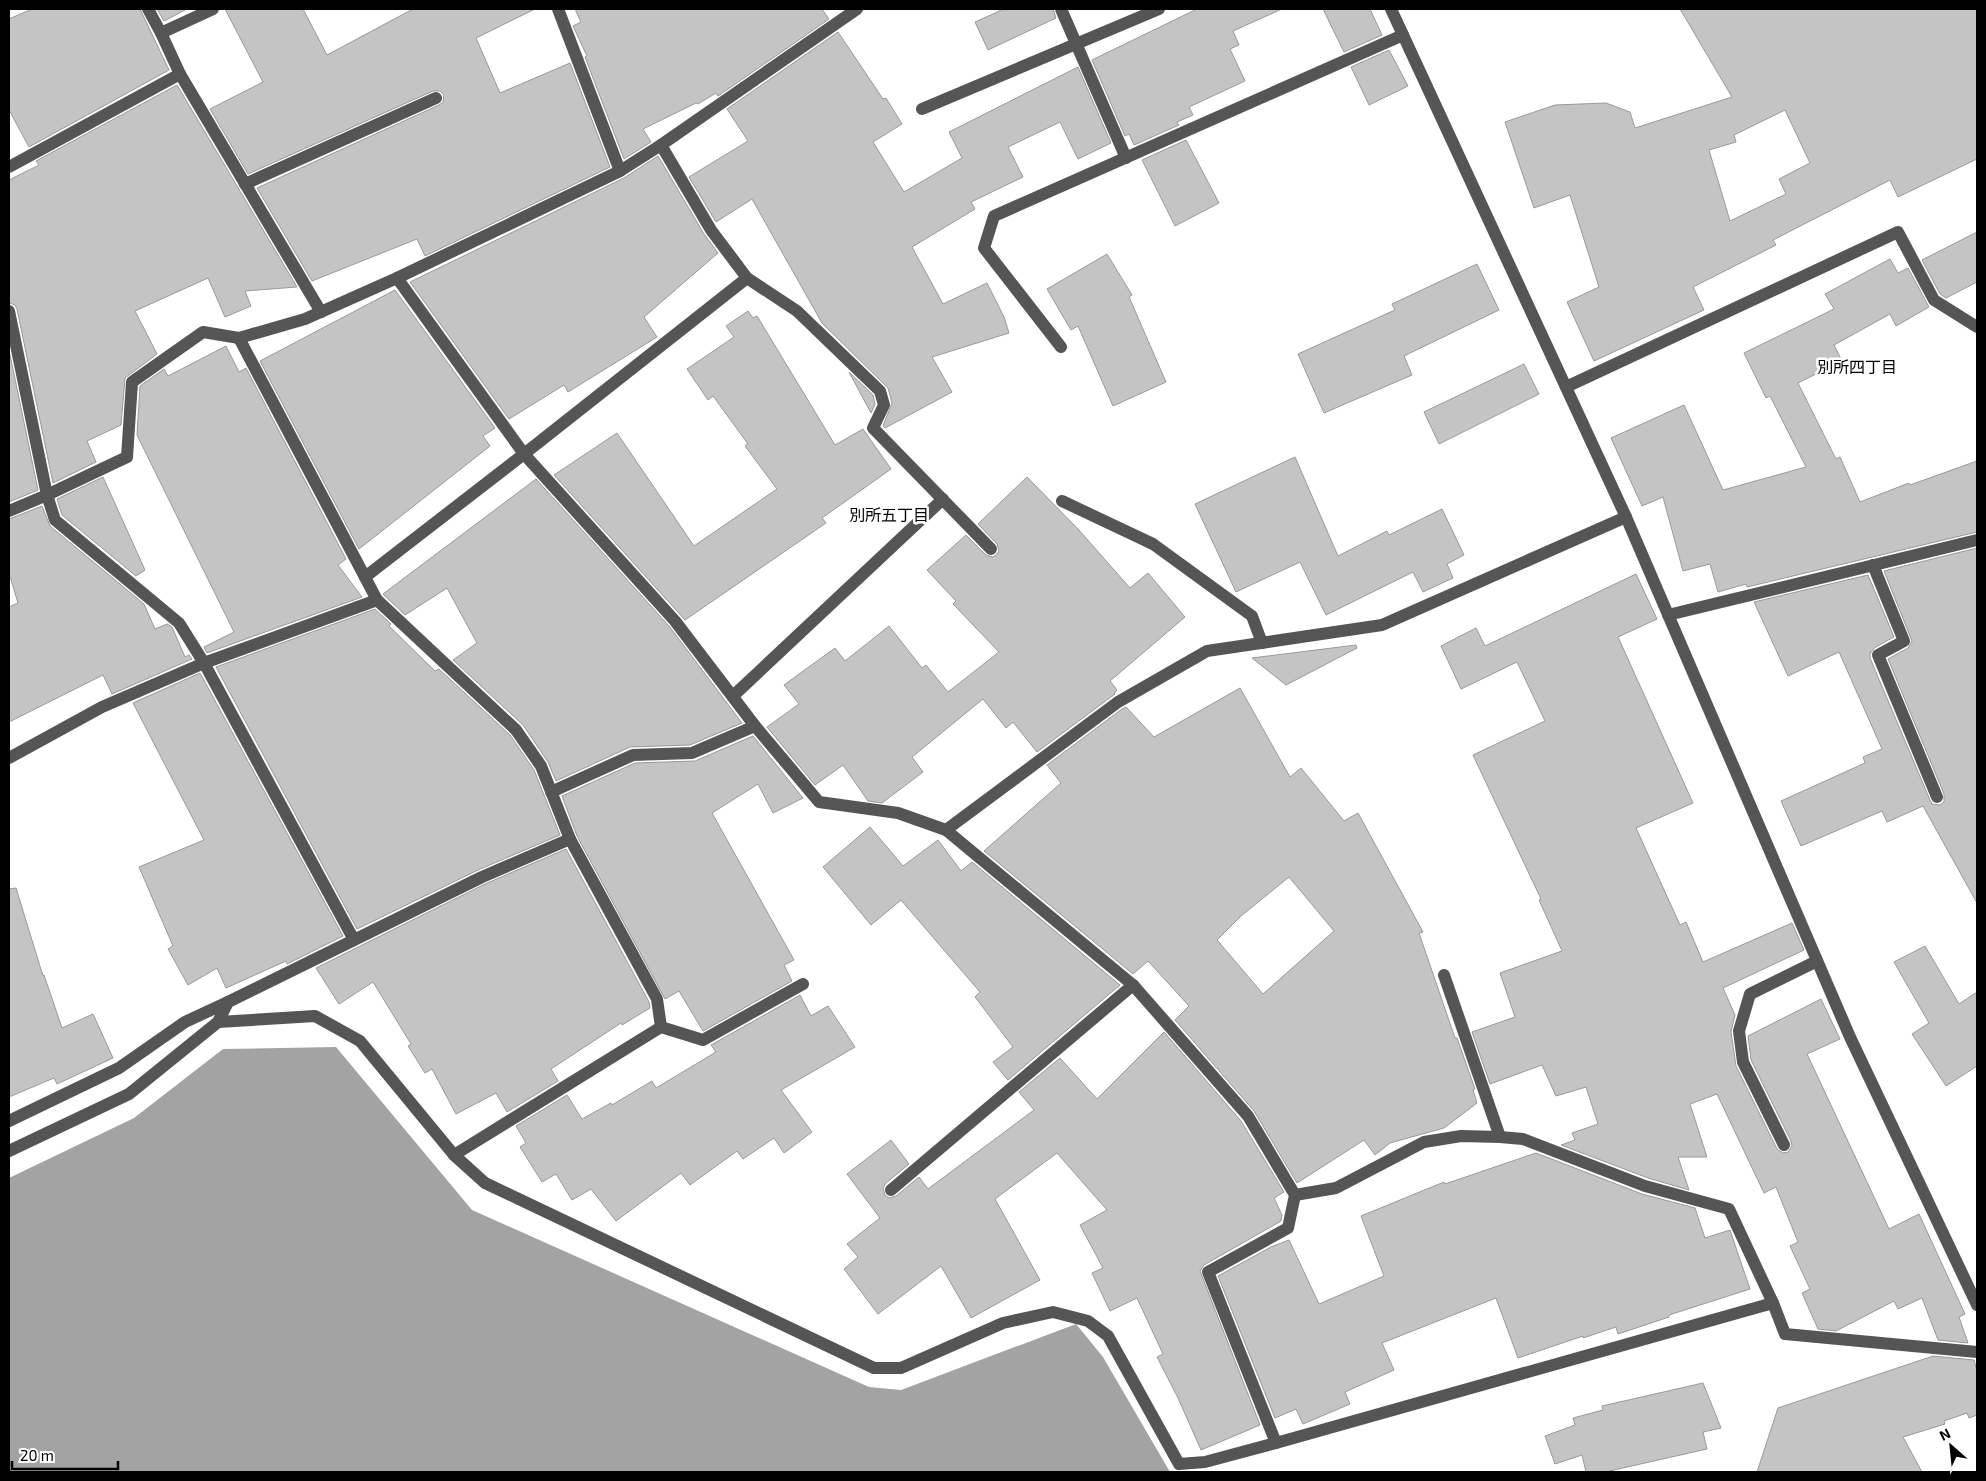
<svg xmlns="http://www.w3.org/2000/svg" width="1986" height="1481" font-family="'Exo 2','Noto Sans JP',sans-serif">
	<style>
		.water { fill: #a3a3a3 }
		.building { fill: #c4c4c4; stroke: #999; fill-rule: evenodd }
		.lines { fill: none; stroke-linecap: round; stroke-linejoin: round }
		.minor { stroke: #555; stroke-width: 12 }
		.labels { text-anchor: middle; stroke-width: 5; stroke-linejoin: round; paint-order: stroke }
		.neighbourhood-label { font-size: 16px; fill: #000; stroke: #fff }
	</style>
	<rect width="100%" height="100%" fill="#fff"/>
	<polygon class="water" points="336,1047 472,1210 869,1387 901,1390 1076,1324 1103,1357 1170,1472 9,1472 9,1178 134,1118 223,1049"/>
	<g class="building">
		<polygon points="32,9 140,9 169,70 29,147 9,110 9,19"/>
		<polygon points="157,9 187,9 164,21"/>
		<polygon points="225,9 303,9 327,55 413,9 535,9 476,38 500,93 570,63 610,167 425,256 417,239 312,281 257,188 439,105 443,102 444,95 440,91 433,91 248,174 210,109 263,82"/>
		<polygon points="575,9 822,9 829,19 718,96 716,93 698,104 696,103 643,129 651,142 624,159 585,57 587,56 573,26 581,22"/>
		<polygon points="1004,9 1053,9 1056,18 988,50 975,22"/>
		<polygon points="1197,9 1282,9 1233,31 1239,45 1230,49 1245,81 1189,107 1193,115 1177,122 1179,125 1134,145 1129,134 1125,136 1092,60"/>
		<polygon points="1323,9 1370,9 1382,35 1344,52"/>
		<path d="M 1680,9 L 1977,9 L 1977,159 L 1898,197 L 1890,180 L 1773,240 L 1776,245 L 1693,287 L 1704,310 L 1594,361 L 1567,302 L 1599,287 L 1570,195 L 1534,208 L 1505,122 L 1555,105 L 1606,103 L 1630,112 L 1635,128 L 1732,97 ZM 1785,110 L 1810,163 L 1779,179 L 1786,194 L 1730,221 L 1709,150 L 1736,142 L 1734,135 Z"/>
		<polygon points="838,32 883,99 886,98 902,124 873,142 904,192 962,158 949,132 1078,67 1111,143 1078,159 1060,122 1008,147 1023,177 971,202 975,209 912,247 943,304 987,283 1004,317 1009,333 932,357 952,392 885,428 883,426 892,403 888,388 822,323 752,199 716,222 689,177 748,141 727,109"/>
		<polygon points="1389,50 1408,86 1369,105 1351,67"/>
		<polygon points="177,85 297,287 245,291 251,306 225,317 208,278 135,311 157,354 125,378 121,425 87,441 96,462 53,483 17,309 15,305 9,303 9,180 39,165 36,161"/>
		<polygon points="1186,140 1219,203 1175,226 1142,160"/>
		<polygon points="658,156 704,234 718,253 644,317 657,337 568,392 564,385 509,419 410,282 624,178"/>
		<polygon points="1977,232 1977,282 1946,298 1940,294 1922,260"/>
		<polygon points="1107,254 1132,295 1129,297 1166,382 1113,406 1078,326 1071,330 1047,289"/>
		<polygon points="1890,259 1898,273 1908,268 1929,307 1896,326 1890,314 1834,345 1842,361 1798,383 1836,459 1840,457 1860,502 1909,483 1910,485 1977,461 1977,532 1747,587 1746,584 1718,592 1710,564 1683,571 1663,497 1642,506 1611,438 1684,405 1723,490 1806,467 1770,396 1766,398 1744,353 1834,309 1825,294"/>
		<polygon points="1477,264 1499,310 1404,356 1412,375 1324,413 1298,354 1395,310 1392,304"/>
		<polygon points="395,290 495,428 483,436 490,446 359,549 260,361"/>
		<polygon points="748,311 753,318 757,316 835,445 863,429 891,469 822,518 826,523 685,620 554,475 617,433 694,546 777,489 745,446 748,444 713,396 708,400 687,369 734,337 726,326"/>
		<polygon points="226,346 239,372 246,368 346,559 338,565 362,597 207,653 204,647 234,632 137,435 140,386 164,369 168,376"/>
		<polygon points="9,350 38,490 9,502"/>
		<polygon points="1524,364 1539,394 1439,444 1424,412"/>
		<polygon points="849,372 873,395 875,404 871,413"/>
		<polygon points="1295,457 1338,556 1387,531 1389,535 1442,509 1464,555 1447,564 1453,578 1423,592 1413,572 1326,615 1300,562 1236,592 1195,504"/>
		<polygon points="103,477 145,570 136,576 62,515 57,499"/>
		<polygon points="1027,477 1078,529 1130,588 1148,573 1185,617 1110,681 1117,690 1114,693 1115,694 1037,752 1013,722 1006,728 983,699 912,757 923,772 882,803 868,801 843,765 815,785 767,727 799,704 784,685 835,648 845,661 889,626 922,668 926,665 948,692 999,652 953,604 956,601 927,570 966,535 986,555 993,557 996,555 999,551 997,544 978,524"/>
		<polygon points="536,479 669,626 742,723 690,745 630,747 556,781 548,762 523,725 453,660 477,643 447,588 405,615 384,595 383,594"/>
		<polygon points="42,506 50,526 144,604 155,629 167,624 172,627 185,657 189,655 192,659 112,694 103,675 9,722 9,607 18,603 9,573 9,519"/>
		<polygon points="1977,548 1977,903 1923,806 1887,822 1882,811 1801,846 1781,801 1865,763 1863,757 1882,749 1839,652 1788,676 1754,602 1868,575 1894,637 1874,648 1870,654 1870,658 1930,800 1932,804 1940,805 1944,802 1944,794 1888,659 1908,648 1912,641 1884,571"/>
		<polygon points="1636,574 1657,619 1618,637 1693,803 1636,828 1680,925 1686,922 1703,962 1792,923 1804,950 1723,988 1735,1015 1731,1032 1736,1066 1777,1149 1783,1153 1788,1152 1792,1146 1791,1141 1751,1060 1748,1036 1821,999 1840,1039 1807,1054 1889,1229 1919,1214 1965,1314 1959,1317 1968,1343 1938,1340 1922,1298 1898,1309 1894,1301 1836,1331 1818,1329 1802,1293 1810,1289 1790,1246 1798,1242 1776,1187 1764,1193 1717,1094 1690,1104 1707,1157 1678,1157 1689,1190 1648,1178 1561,1145 1575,1140 1572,1133 1598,1124 1586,1087 1556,1096 1542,1065 1490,1084 1472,1032 1515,1017 1500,973 1562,951 1539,900 1541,899 1473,755 1545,721 1517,662 1461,689 1441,646 1476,628 1485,646"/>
		<polygon points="375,609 391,624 389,626 435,671 439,669 510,735 534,770 560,835 478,870 357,929 216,667"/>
		<polygon points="1356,645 1357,648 1286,685 1252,658"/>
		<polygon points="200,673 343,936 287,964 286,961 226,988 217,968 188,985 168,949 173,946 139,867 204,840 133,703"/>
		<path d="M 1240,688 L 1290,777 L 1301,768 L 1344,821 L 1358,813 L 1423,932 L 1419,933 L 1455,1038 L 1457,1038 L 1475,1089 L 1473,1090 L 1477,1103 L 1444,1128 L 1390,1143 L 1375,1155 L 1364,1140 L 1297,1183 L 1254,1111 L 1175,1020 L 1189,1006 L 1148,961 L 1133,974 L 984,851 L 1061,783 L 1047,765 L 1122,709 L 1126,707 L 1154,737 ZM 1289,877 L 1334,931 L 1263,994 L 1217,940 L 1241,916 Z"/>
		<polygon points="753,736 803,798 773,813 758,784 712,813 794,960 784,965 792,981 703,1031 679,991 665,999 577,836 562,796 635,763 695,761"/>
		<polygon points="870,827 903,866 938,840 961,871 972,862 1120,985 1008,1080 993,1062 1013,1047 975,997 980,992 901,900 871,925 823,867"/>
		<polygon points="566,849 649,1002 650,1008 622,1025 621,1023 551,1069 558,1081 507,1112 496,1093 456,1114 432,1069 425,1073 408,1046 411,1044 373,982 339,1004 316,968 485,884"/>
		<polygon points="16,888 43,976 44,975 62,1028 93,1014 113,1058 57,1084 54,1078 9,1097 9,889"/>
		<polygon points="1925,946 1959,1004 1977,992 1977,1066 1946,1086 1912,1034 1929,1023 1894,962"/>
		<polygon points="800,995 811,1016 828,1006 855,1047 781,1090 812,1132 784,1153 774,1138 743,1159 737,1151 690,1185 681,1173 616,1221 591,1189 572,1200 556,1174 542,1182 520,1147 526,1143 516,1126 567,1095 582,1119 611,1103 612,1105 652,1081 656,1088 716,1052 711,1045"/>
		<polygon points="1164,1032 1241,1121 1284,1192 1274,1198 1282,1215 1281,1221 1204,1265 1200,1271 1260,1425 1201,1450 1178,1398 1157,1357 1163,1354 1137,1298 1110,1311 1092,1273 1103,1268 1080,1225 1107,1210 1057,1153 995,1199 1040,1280 971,1318 941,1266 878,1314 844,1269 858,1257 847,1244 880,1218 847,1174 891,1140 909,1164 885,1184 883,1188 885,1195 889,1198 896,1196 919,1177 928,1189 1034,1110 1019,1092 1060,1058 1097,1099"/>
		<polygon points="1536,1153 1642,1194 1695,1208 1705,1238 1730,1230 1750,1289 1669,1315 1669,1317 1618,1334 1616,1327 1583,1338 1583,1336 1518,1358 1496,1298 1382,1343 1394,1370 1345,1392 1350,1404 1303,1424 1296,1409 1275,1418 1218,1276 1271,1247 1289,1240 1319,1304 1384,1276 1361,1216 1444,1182 1445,1184"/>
		<polygon points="1933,1356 1974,1360 1977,1371 1977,1415 1969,1418 1967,1413 1944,1421 1945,1424 1903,1437 1922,1472 1757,1472 1778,1408"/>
		<polygon points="1703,1383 1721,1428 1703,1432 1707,1449 1605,1472 1586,1472 1582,1455 1555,1464 1545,1436 1575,1425 1573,1418 1603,1410 1602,1406"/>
	</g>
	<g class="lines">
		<g class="minor">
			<polyline points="148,9 161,33"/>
			<polyline points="558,9 620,171"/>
			<polyline points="1061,9 1126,158"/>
			<polyline points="1391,9 1626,517 1850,1037 1977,1305"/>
			<polyline points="180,74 321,312"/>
			<polyline points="922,109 1159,9"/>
			<polyline points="661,145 711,230 747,278 797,311 880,391 884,405 873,428 991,549"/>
			<polyline points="9,167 180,74 161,33 213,9"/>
			<polyline points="245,184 436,98"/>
			<polyline points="397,278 524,454 675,621 755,726 819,802 898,813 946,830 1133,985 1248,1116 1295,1195 1288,1228 1208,1272 1276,1443"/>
			<polyline points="9,311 47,495 55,520 179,623 204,663 354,940"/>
			<polyline points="239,338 377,600"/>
			<polyline points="1061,347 984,248 994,216 1403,35"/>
			<polyline points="1566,387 1898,232 1934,300 1977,327"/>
			<polyline points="1062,501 1153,544 1252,616 1262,643"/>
			<polyline points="9,511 47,495 127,457 132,382 203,332 239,338 305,319 397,278 620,171 661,145 857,9"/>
			<polyline points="1873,565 1904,641 1878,655 1937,797"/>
			<polyline points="365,577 524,454 747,278"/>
			<polyline points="1668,615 1977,540"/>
			<polyline points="733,696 943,499"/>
			<polyline points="9,758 102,707 204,663 377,600 516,730 541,766 570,839 657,999 661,1027"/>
			<polyline points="551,792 633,755 692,753 755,726"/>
			<polyline points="946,830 1118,702 1207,651 1382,625 1626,517"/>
			<polyline points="1444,975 1500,1137"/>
			<polyline points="218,1022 315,1016 360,1041 454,1155 661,1027 703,1040 803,984"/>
			<polyline points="9,1121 119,1068 185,1022 228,1002"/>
			<polyline points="1784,1145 1743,1062 1739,1031 1750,994 1817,961"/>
			<polyline points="9,1151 129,1094 218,1022 228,1002 482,877 570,839"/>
			<polyline points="454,1155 485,1183 874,1368 901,1368 1003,1323 1053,1312 1088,1321 1108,1336 1179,1464 1205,1462 1276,1443 1773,1303 1785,1334 1977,1352"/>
			<polyline points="891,1190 1133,985"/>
			<polyline points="1295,1195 1336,1188 1424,1142 1461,1136 1500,1137 1523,1139 1645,1186 1729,1209 1773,1303"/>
		</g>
	</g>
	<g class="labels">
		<g class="neighbourhood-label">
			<text x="1857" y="373">別所四丁目</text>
			<text x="889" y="521">別所五丁目</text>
		</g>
	</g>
	<rect width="1986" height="1481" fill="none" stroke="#000000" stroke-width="20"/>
	<g transform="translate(1951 1446) rotate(333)" stroke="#ffffff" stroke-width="4" paint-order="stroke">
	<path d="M0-4L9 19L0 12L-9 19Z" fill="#000000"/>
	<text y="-8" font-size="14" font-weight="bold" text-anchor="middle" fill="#000000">N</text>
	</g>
	<path d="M12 1461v8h106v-8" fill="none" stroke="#000000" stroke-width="2.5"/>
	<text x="20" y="1461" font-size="15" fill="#000000" stroke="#ffffff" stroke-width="4" paint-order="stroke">20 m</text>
</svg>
